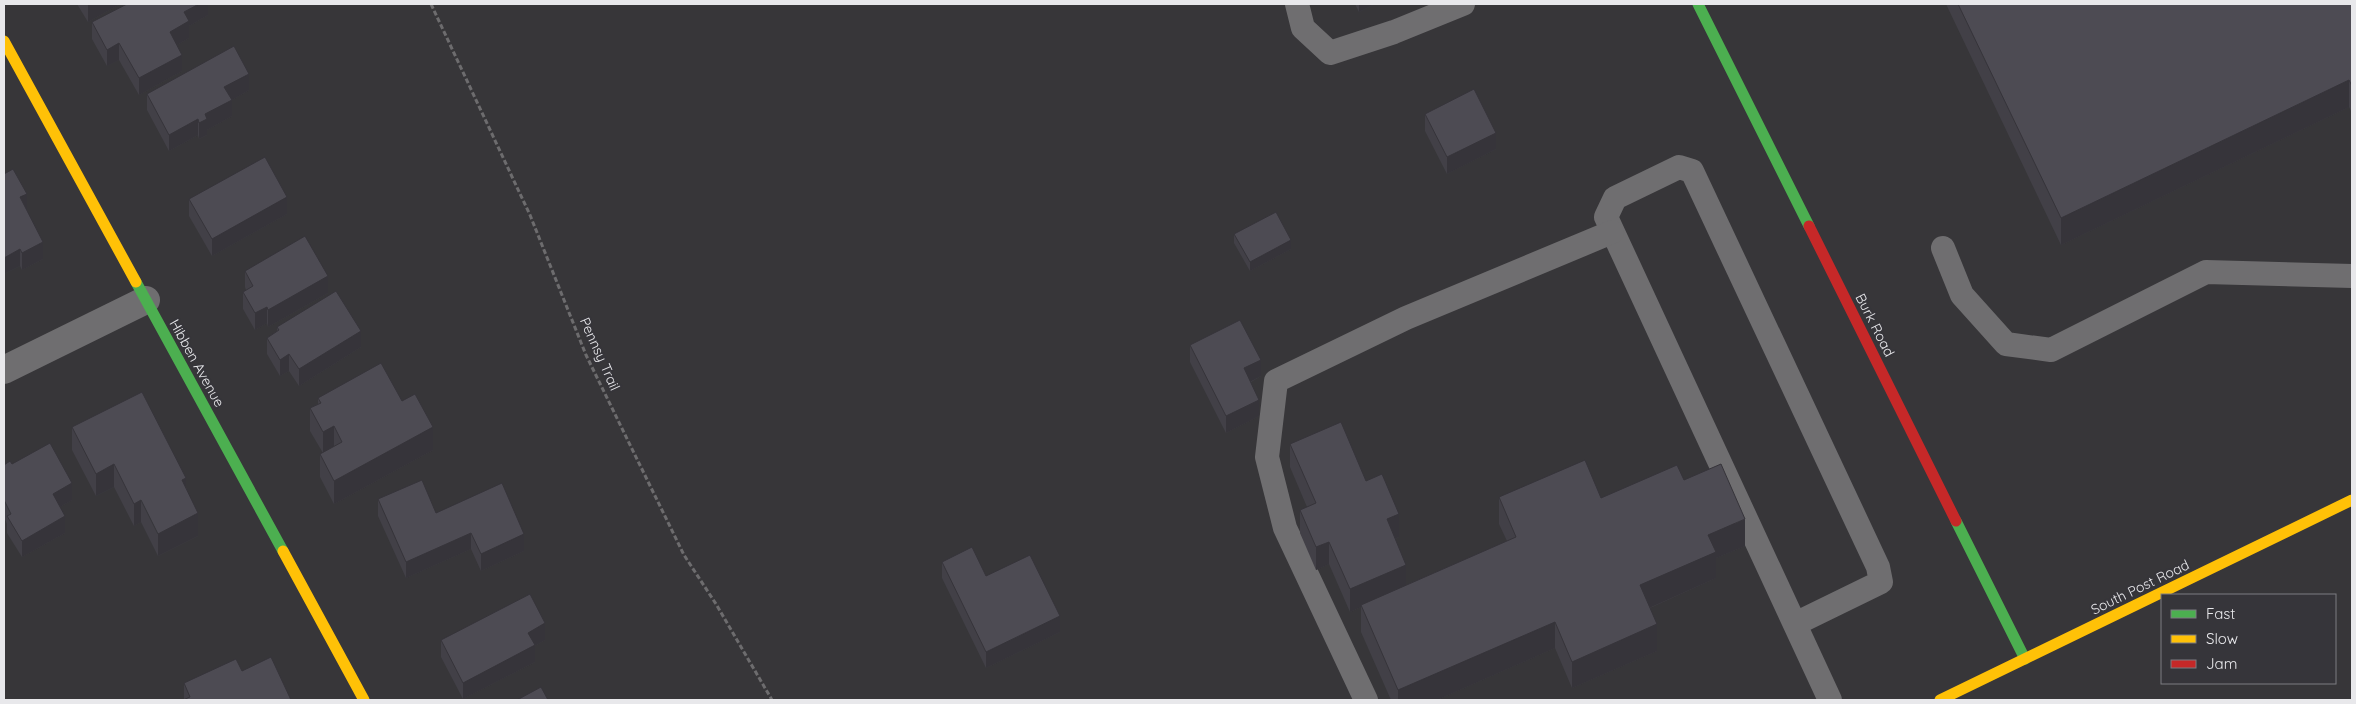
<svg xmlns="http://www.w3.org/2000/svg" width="2356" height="704" font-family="Quicksand,sans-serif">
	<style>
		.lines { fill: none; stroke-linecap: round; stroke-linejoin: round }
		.path { stroke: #6d6c6e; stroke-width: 3; stroke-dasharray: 5 2.5; stroke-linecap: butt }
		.lane { stroke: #6f6e70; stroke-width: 24 }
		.street { stroke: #6f6e70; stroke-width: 28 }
		.fast { stroke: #4caf50; stroke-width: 11 }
		.slow { stroke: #ffc107; stroke-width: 11 }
		.jam { stroke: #c62828; stroke-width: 11 }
		.wall { fill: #424047 }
		.shaded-wall { fill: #36343a }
		.building { fill: #4d4b53; stroke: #36343a }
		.labels { text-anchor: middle; stroke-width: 4; stroke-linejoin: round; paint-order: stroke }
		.street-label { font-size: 14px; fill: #e8e8eb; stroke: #36353a }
	</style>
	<rect width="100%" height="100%" fill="#373639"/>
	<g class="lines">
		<polyline class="path" points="431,4 530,215 586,355 684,555 716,604 772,700"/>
		<g class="lane">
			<polyline points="1297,4 1303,28 1330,53 1394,32 1463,4"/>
			<polyline points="1943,248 1962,295 2006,344 2051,350 2206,272 2352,276"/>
			<polyline points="1795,624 1881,582 1878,567 1692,171 1679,167 1615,198 1606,217 1830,700"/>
			<polyline points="1366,700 1285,528 1267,457 1276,381 1406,318 1612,232"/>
		</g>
		<polyline class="street" points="4,370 146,300"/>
		<g class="fast">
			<polyline points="1698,4 1809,226"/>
			<polyline points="136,282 283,551"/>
			<polyline points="1956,521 2025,659"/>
		</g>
		<g class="slow">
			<polyline points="4,41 136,282"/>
			<polyline points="283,551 364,700"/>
			<polyline points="1940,700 2352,500"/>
		</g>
		<polyline class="jam" points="1809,226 1956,521"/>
	</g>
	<g class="wall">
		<polygon points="77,4 120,4 88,22"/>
		<polygon points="208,4 208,15 189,26 189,38 177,45 182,71 139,95 119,60 107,66 92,39 92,22"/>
		<polygon points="1355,4 1375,4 1359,12"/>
		<polygon points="1946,4 2352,4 2352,113 2349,107 2061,245"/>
		<polygon points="249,90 232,100 232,116 207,130 207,135 199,139 198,135 169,151 147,110 147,94"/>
		<polygon points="1425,114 1496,149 1447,174 1425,131"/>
		<polygon points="4,174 27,210 43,259 22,270 20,266 4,274"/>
		<polygon points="189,199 287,214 212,256 189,216"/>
		<polygon points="1234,234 1291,249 1250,271 1234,243"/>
		<polygon points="245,271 328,293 268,327 267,323 255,330 243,309 243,292 246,290 245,287"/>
		<polygon points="277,327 361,347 299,386 289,371 280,376 267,354 267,338 277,331"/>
		<polygon points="1190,345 1261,376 1251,382 1259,416 1226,433 1190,362"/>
		<polygon points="318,398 402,401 433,450 334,504 320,477 320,454 323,453 310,431 310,408 318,404"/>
		<polygon points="72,427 186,487 198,536 158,556 141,522 134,526 114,487 96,496 72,450"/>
		<polygon points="1290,444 1366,481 1399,537 1395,539 1406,585 1507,541 1499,524 1499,497 1601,498 1684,480 1745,546 1716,558 1716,578 1650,608 1657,651 1572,688 1555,648 1437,700 1391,700 1361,632 1361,607 1350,612 1329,564 1316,570 1300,533 1300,510 1307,507 1290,467"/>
		<polygon points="4,465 72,500 60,507 65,533 22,557 7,533 7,524 4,517"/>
		<polygon points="378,499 436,513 524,551 481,571 471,549 406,578 378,516"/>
		<polygon points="942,562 986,576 1060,632 986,668 942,578"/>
		<polygon points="441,640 545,640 535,646 535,662 463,699 441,657"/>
		<polygon points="242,671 184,700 184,683"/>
	</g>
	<g class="shaded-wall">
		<polygon points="90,4 120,4 88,22 88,5"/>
		<polygon points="199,4 208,4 208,15 189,26 189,38 170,49 170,32 184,12"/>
		<polygon points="1359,4 1375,4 1359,12"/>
		<polygon points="119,43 119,60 107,66 107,50"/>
		<polygon points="182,55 182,71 139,95 139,78"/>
		<polygon points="249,74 249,90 232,100 232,116 207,130 207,135 199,139 199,123 224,87"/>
		<polygon points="2349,80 2349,107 2061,245 2061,218"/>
		<polygon points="198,119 198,135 169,151 169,135"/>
		<polygon points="1496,133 1496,149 1447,174 1447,157"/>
		<polygon points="27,194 27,211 20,197"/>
		<polygon points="287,197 287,214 212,256 212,239"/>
		<polygon points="1291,240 1291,249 1250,271 1250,262"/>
		<polygon points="43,242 43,259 22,270 22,253"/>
		<polygon points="20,249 20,266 4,274 4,258"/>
		<polygon points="328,276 328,293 268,327 268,310"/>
		<polygon points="267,307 267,323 255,330 255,313"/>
		<polygon points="361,331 361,347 299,386 299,369"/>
		<polygon points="289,354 289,371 280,376 280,360"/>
		<polygon points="1261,360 1261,376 1244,385 1244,368"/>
		<polygon points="1259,400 1259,416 1226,433 1226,416"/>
		<polygon points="334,426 334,448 323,454 323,432"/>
		<polygon points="433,427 433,450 334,504 334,481"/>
		<polygon points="114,464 114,487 96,496 96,474"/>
		<polygon points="186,478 186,501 182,480"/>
		<polygon points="72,483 72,500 53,511 53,494"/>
		<polygon points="141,500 141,522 134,526 134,504"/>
		<polygon points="198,513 198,536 158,556 158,534"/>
		<polygon points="1399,514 1399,537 1387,542 1387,519"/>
		<polygon points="65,516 65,533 22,557 22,541"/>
		<polygon points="1745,519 1745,546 1716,558 1716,578 1640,612 1640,585 1708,535"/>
		<polygon points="471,533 471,549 406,578 406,562"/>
		<polygon points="524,534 524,551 481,571 481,554"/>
		<polygon points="1329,542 1329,564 1316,570 1316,547"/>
		<polygon points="1406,565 1406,588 1361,605 1361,607 1350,612 1350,589"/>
		<polygon points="1060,616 1060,632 986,668 986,652"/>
		<polygon points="1555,622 1555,648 1437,700 1398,700 1398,690"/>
		<polygon points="545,623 545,640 535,646 535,662 463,699 463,683 528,633"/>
		<polygon points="1657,624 1657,651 1572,688 1572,662"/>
	</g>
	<g class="building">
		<polygon points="127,4 199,4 184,12 189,21 170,32 182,55 139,78 119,43 107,50 92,22"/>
		<polygon points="1958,4 2352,4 2352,86 2349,80 2061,218"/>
		<polygon points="234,46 249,74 224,87 232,100 205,114 207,119 199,123 198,119 169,135 147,94"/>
		<polygon points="1474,89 1496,133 1447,157 1425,114"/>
		<polygon points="265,157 287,197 212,239 189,199"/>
		<polygon points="13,169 27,194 20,197 43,242 22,253 20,249 4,258 4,174"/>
		<polygon points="1276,212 1291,240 1250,262 1234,234"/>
		<polygon points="305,236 328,276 268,310 267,307 255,313 243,292 253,286 245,271"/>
		<polygon points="336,291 361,331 299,369 289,354 280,360 267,338 279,330 277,327"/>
		<polygon points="1240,320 1261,360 1244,368 1259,400 1226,416 1190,345"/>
		<polygon points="381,363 402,401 415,394 433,427 334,481 320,454 342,442 334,426 323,432 310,408 321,403 318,398"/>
		<polygon points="142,392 186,478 182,480 198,513 158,534 141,500 134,504 114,464 96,474 72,427"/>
		<polygon points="1341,422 1366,481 1382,474 1399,514 1387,519 1406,565 1350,589 1329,542 1316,547 1300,510 1316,503 1290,444"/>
		<polygon points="50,443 72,483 53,494 65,516 22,541 7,516 11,514 4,500 4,465 10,461 12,464"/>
		<polygon points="1585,460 1601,498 1677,465 1684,480 1721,464 1745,519 1708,535 1716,552 1640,585 1657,624 1572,662 1555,622 1398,690 1361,605 1516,537 1499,497"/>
		<polygon points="422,480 436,513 502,483 524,534 481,554 471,533 406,562 378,499"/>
		<polygon points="972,547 986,576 1030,555 1060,616 986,652 942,562"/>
		<polygon points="530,594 545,623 528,633 535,645 463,683 441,640"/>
		<polygon points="271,657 291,700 183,700 190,697 184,683 236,659 242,671"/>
		<polygon points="541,687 548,700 517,700"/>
	</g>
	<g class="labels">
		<g class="street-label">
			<text transform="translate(1875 325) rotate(63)" y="5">Burk Road</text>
			<text transform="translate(600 354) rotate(66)" y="5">Pennsy Trail</text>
			<text transform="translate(197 363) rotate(61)" y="5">Hibben Avenue</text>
			<text transform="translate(2140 587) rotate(-26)" y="5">South Post Road</text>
		</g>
	</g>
	<rect width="2356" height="704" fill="none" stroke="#e8e8eb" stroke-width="10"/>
	<rect x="2161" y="594" width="175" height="90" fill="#36353a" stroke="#7d7d81"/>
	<rect x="2171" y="610" width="25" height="8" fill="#4caf50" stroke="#7d7d81"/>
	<text x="2206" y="619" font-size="15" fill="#e8e8eb">Fast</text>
	<rect x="2171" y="635" width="25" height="8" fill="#ffc107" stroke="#7d7d81"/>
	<text x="2206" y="644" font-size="15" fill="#e8e8eb">Slow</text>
	<rect x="2171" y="660" width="25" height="8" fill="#c62828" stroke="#7d7d81"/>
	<text x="2206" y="669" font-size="15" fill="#e8e8eb">Jam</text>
</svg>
